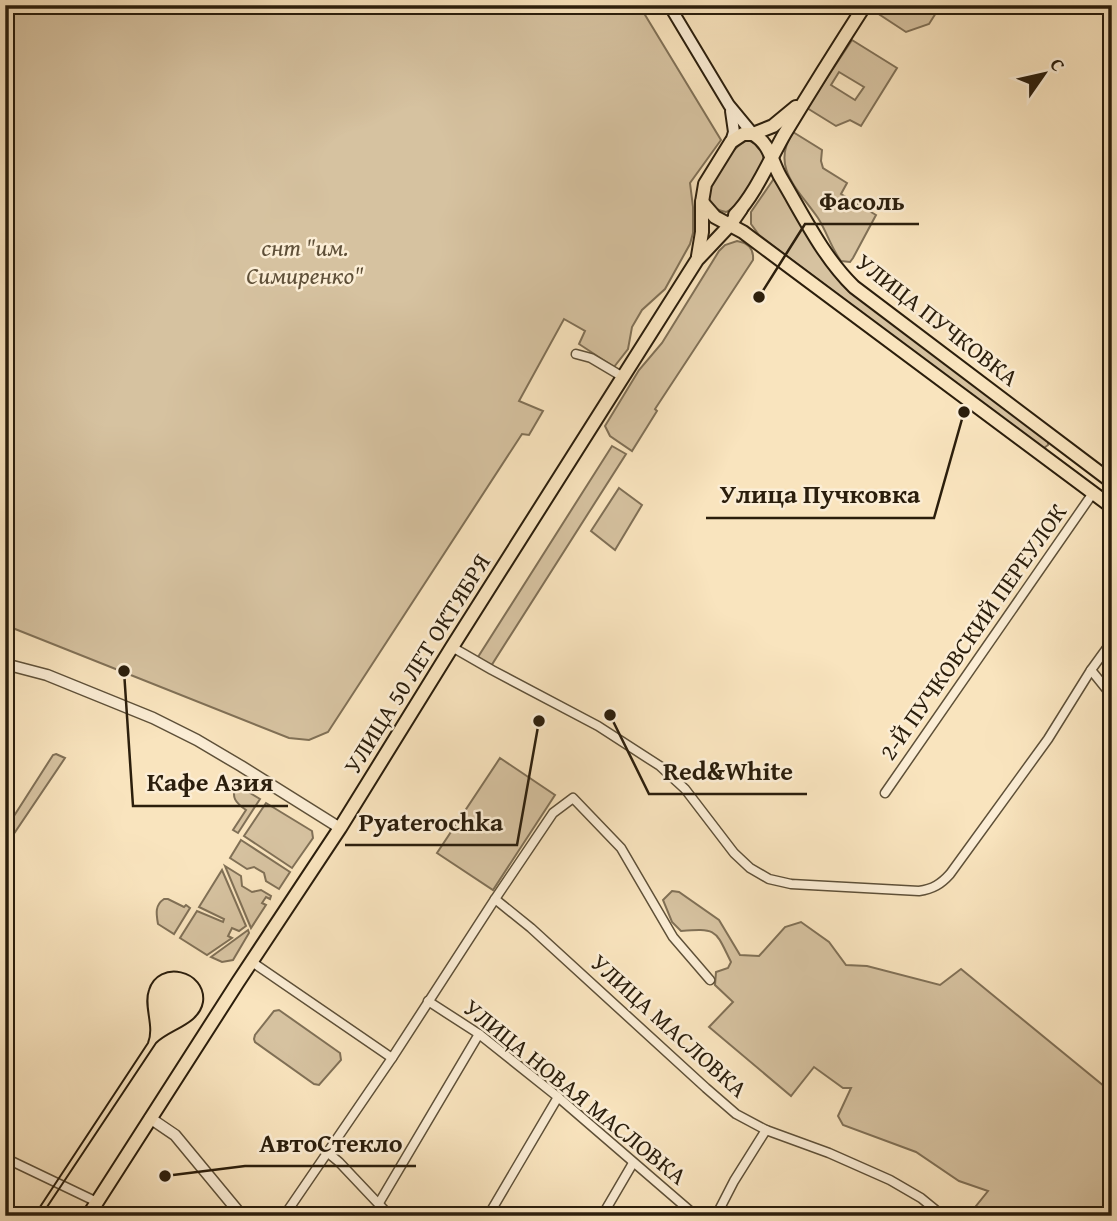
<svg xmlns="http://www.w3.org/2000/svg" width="1117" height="1221" font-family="'Gentium Book Plus',serif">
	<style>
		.green { fill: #d6c2a0; stroke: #807056; stroke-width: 2; fill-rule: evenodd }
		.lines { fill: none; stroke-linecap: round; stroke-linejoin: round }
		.minor-casing { stroke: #5e5038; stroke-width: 11 }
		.tertiary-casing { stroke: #5e5038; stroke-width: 13 }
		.secondary-casing { stroke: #2b1e0c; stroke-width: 14 }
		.primary-casing { stroke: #2b1e0c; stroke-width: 16 }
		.minor { stroke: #fbedd5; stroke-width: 8 }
		.tertiary { stroke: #fbedd5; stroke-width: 10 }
		.secondary { stroke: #fbedd5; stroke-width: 10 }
		.primary { stroke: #f9e4be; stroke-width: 12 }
		.tram { stroke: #2b1e0c; stroke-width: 2 }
		.labels { text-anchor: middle; stroke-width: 5; stroke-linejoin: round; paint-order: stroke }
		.park-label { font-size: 24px; font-style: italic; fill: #5e4f38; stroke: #fbedd5 }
		.street-label { font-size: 24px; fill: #2b1e0c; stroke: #fbedd5 }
		.leader { fill: none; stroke: #2b1e0c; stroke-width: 2.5 }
		.callout-dot { fill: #2b1e0c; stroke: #fbedd5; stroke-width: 2.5 }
		.callout-label { font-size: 26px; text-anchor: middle; font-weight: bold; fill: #2b1e0c; stroke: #fbedd5; stroke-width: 5; stroke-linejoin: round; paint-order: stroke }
	</style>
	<rect width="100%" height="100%" fill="#f9e4be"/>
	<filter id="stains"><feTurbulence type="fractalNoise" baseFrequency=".00286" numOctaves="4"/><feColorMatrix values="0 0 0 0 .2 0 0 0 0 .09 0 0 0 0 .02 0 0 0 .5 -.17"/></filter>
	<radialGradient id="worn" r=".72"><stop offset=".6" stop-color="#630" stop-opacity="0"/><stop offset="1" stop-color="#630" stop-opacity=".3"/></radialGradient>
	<g class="green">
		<polygon points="5,5 639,5 721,140 690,183 693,207 693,233 690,244 665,289 642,310 632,327 628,349 614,367 579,344 585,331 564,319 519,401 543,411 529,435 522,434 328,732 309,740 289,738 5,625"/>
		<polygon points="874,5 941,5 929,24 906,32 871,9"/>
		<path d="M 852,40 L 897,68 L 861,126 L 850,120 L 836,126 L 807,108 ZM 839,72 L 864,87 L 855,100 L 831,85 Z"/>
		<path d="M 793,132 L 822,150 L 821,161 L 823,168 L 847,183 L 841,194 L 876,215 L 853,258 L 850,262 L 841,261 C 831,248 827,232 818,218 C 798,189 770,167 793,132 Z"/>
		<path d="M 748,140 C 760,145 765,152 763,164 L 735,207 L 726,212 C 695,205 711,185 721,169 C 729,157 735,145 748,140 Z"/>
		<polygon points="775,177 826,261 1048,439 1048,445 1044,448 1039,447 759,235 751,224 751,212"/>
		<path d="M 737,241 C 748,243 754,248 753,260 L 655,409 L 657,411 L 632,451 L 610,436 L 605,426 L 639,370 L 662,343 L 719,251 L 725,245 Z"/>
		<polygon points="612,446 626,454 491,666 478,657"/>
		<polygon points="619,488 642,505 615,550 591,531"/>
		<polygon points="56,754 65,758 5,847 5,830 53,755"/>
		<polygon points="500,758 555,795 493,890 437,853"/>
		<path d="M 237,785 L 260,799 L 238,833 L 233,830 L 246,810 C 236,803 230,797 237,785 Z"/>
		<polygon points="266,803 312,831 313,838 292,868 244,836"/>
		<polygon points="241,840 290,872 279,889 266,881 264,873 254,867 247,869 230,858"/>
		<polygon points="225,866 241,876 242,886 252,892 261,890 271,896 270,899 266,897 262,903 266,905 251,928"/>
		<polygon points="222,870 246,926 239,931 232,928 228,936 232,938 207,955 180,938 197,911 223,922 224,919 199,907"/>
		<path d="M 672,891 L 679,892 L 719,920 L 740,955 L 759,956 L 785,927 L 801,922 L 829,942 L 846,965 L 867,966 L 940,985 L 961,969 L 1110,1091 L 1112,1091 L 1112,1216 L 968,1216 L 988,1191 L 959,1181 L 916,1152 L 843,1125 L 838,1116 L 851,1088 L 843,1088 L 814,1067 L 791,1096 L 709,1027 L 733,1002 L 715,985 L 716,972 L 728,968 L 731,962 C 715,930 718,928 681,931 L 672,922 L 663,900 Z"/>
		<path d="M 164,899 L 168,899 L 184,907 L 186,905 L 190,908 L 174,934 L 158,924 C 156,913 155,905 164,899 Z"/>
		<polygon points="248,930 249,933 233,960 222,962 211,957"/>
		<polygon points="279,1010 340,1053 341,1060 319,1085 314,1084 255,1042 254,1039 255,1035 274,1011"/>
	</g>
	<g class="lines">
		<defs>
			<g id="minor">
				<polyline points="576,354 591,358 623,377"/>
				<path d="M 452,647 L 492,670 L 598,726 L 660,766 L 685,789 L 734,853 L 750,868 L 769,879 L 791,884 L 919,891 C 933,889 941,884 950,874 L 1048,739 L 1091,670 L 1112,641"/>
				<polyline points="1091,670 1112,696"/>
				<polyline points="885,793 1093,493"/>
				<polyline points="495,899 531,928 706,1088 736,1114 766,1130 829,1153 890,1180 921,1198 943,1216"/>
				<polyline points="252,962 392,1058"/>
				<polyline points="428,1001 479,1034 558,1097 696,1216"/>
				<polyline points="327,1152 339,1162 390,1216"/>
				<polyline points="5,1158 97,1202"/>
				<polyline points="379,1203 479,1034"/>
				<polyline points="284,1216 392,1058 495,899 553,813 573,798 621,848 673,937 710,980"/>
				<polyline points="488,1216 558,1097"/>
				<polyline points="602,1216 633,1163"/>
				<polyline points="716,1216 734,1181 766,1130"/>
			</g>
			<g id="tertiary">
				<polyline points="5,664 47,675 153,718 197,740 241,766 340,828"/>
				<polyline points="150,1118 175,1135 242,1216"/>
			</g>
			<g id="secondary">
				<polyline points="669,5 729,105 753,134"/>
				<polyline points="731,142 734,132 731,111"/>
			</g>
			<g id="primary">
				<path d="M 753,134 C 771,145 771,161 781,178 C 803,215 823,257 854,287 L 1112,482"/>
				<polyline points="702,202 715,217 743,232 1112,507"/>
				<path d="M 735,215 C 755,195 771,157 785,133 C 811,90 838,47 865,5"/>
				<polyline points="698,256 702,232 702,202 705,184 731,142 743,134 753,134 773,126 796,107"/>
				<polyline points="88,1216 238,982 340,828 452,647 697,260 730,225 741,209"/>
			</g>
		</defs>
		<use href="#minor" class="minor-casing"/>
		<use href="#tertiary" class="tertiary-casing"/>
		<use href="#secondary" class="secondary-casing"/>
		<use href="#primary" class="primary-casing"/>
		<use href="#minor" class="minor"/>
		<use href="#tertiary" class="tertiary"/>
		<use href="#secondary" class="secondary"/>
		<use href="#primary" class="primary"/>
		<path class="tram" d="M 34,1216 L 148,1043 C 155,1026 143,1006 149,990 C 158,959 207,970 203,1002 C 199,1025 170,1029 156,1043 L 41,1216"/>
	</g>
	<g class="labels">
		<g class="park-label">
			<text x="305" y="256">снт "им.<tspan x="305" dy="28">Симиренко"</tspan></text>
		</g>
		<g class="street-label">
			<text transform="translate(937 320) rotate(38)" y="8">УЛИЦА ПУЧКОВКА</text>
			<text transform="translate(973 632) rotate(-55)" y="8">2-Й ПУЧКОВСКИЙ ПЕРЕУЛОК</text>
			<text transform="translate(417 664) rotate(-58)" y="8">УЛИЦА 50 ЛЕТ ОКТЯБРЯ</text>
			<text transform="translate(669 1026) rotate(42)" y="8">УЛИЦА МАСЛОВКА</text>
			<text transform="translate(575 1092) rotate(39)" y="8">УЛИЦА НОВАЯ МАСЛОВКА</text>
		</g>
	</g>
	<path class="leader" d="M759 297L805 224H919M964 412L934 518H706M610 715L649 794H807M124 671L133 806H288M539 721L517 845H345M165 1176L245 1166H416"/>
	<g class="callout-dot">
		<circle cx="759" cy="297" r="7"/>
		<circle cx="964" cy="412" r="7"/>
		<circle cx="610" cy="715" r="7"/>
		<circle cx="124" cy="671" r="7"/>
		<circle cx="539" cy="721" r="7"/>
		<circle cx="165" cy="1176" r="7"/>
	</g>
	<g class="callout-label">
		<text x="862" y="210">Фасоль</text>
		<text x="820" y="503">Улица Пучковка</text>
		<text x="728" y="780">Red&amp;White</text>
		<text x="210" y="791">Кафе Азия</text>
		<text x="431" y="831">Pyaterochka</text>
		<text x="331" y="1152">АвтоСтекло</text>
	</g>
	<rect width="1117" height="1221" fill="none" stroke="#f9e4be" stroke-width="28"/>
	<rect x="7" y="7" width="1103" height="1207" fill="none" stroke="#2b1e0c" stroke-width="3.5"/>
	<rect x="14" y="14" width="1089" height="1193" fill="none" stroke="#2b1e0c" stroke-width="2"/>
	<g transform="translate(1044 74) rotate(56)" stroke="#fbedd5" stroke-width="5" paint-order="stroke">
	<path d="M0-5L12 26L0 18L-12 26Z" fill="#2b1e0c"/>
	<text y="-10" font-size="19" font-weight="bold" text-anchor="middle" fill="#2b1e0c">С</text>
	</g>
	<rect width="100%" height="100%" filter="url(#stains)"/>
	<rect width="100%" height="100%" fill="url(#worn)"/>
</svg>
